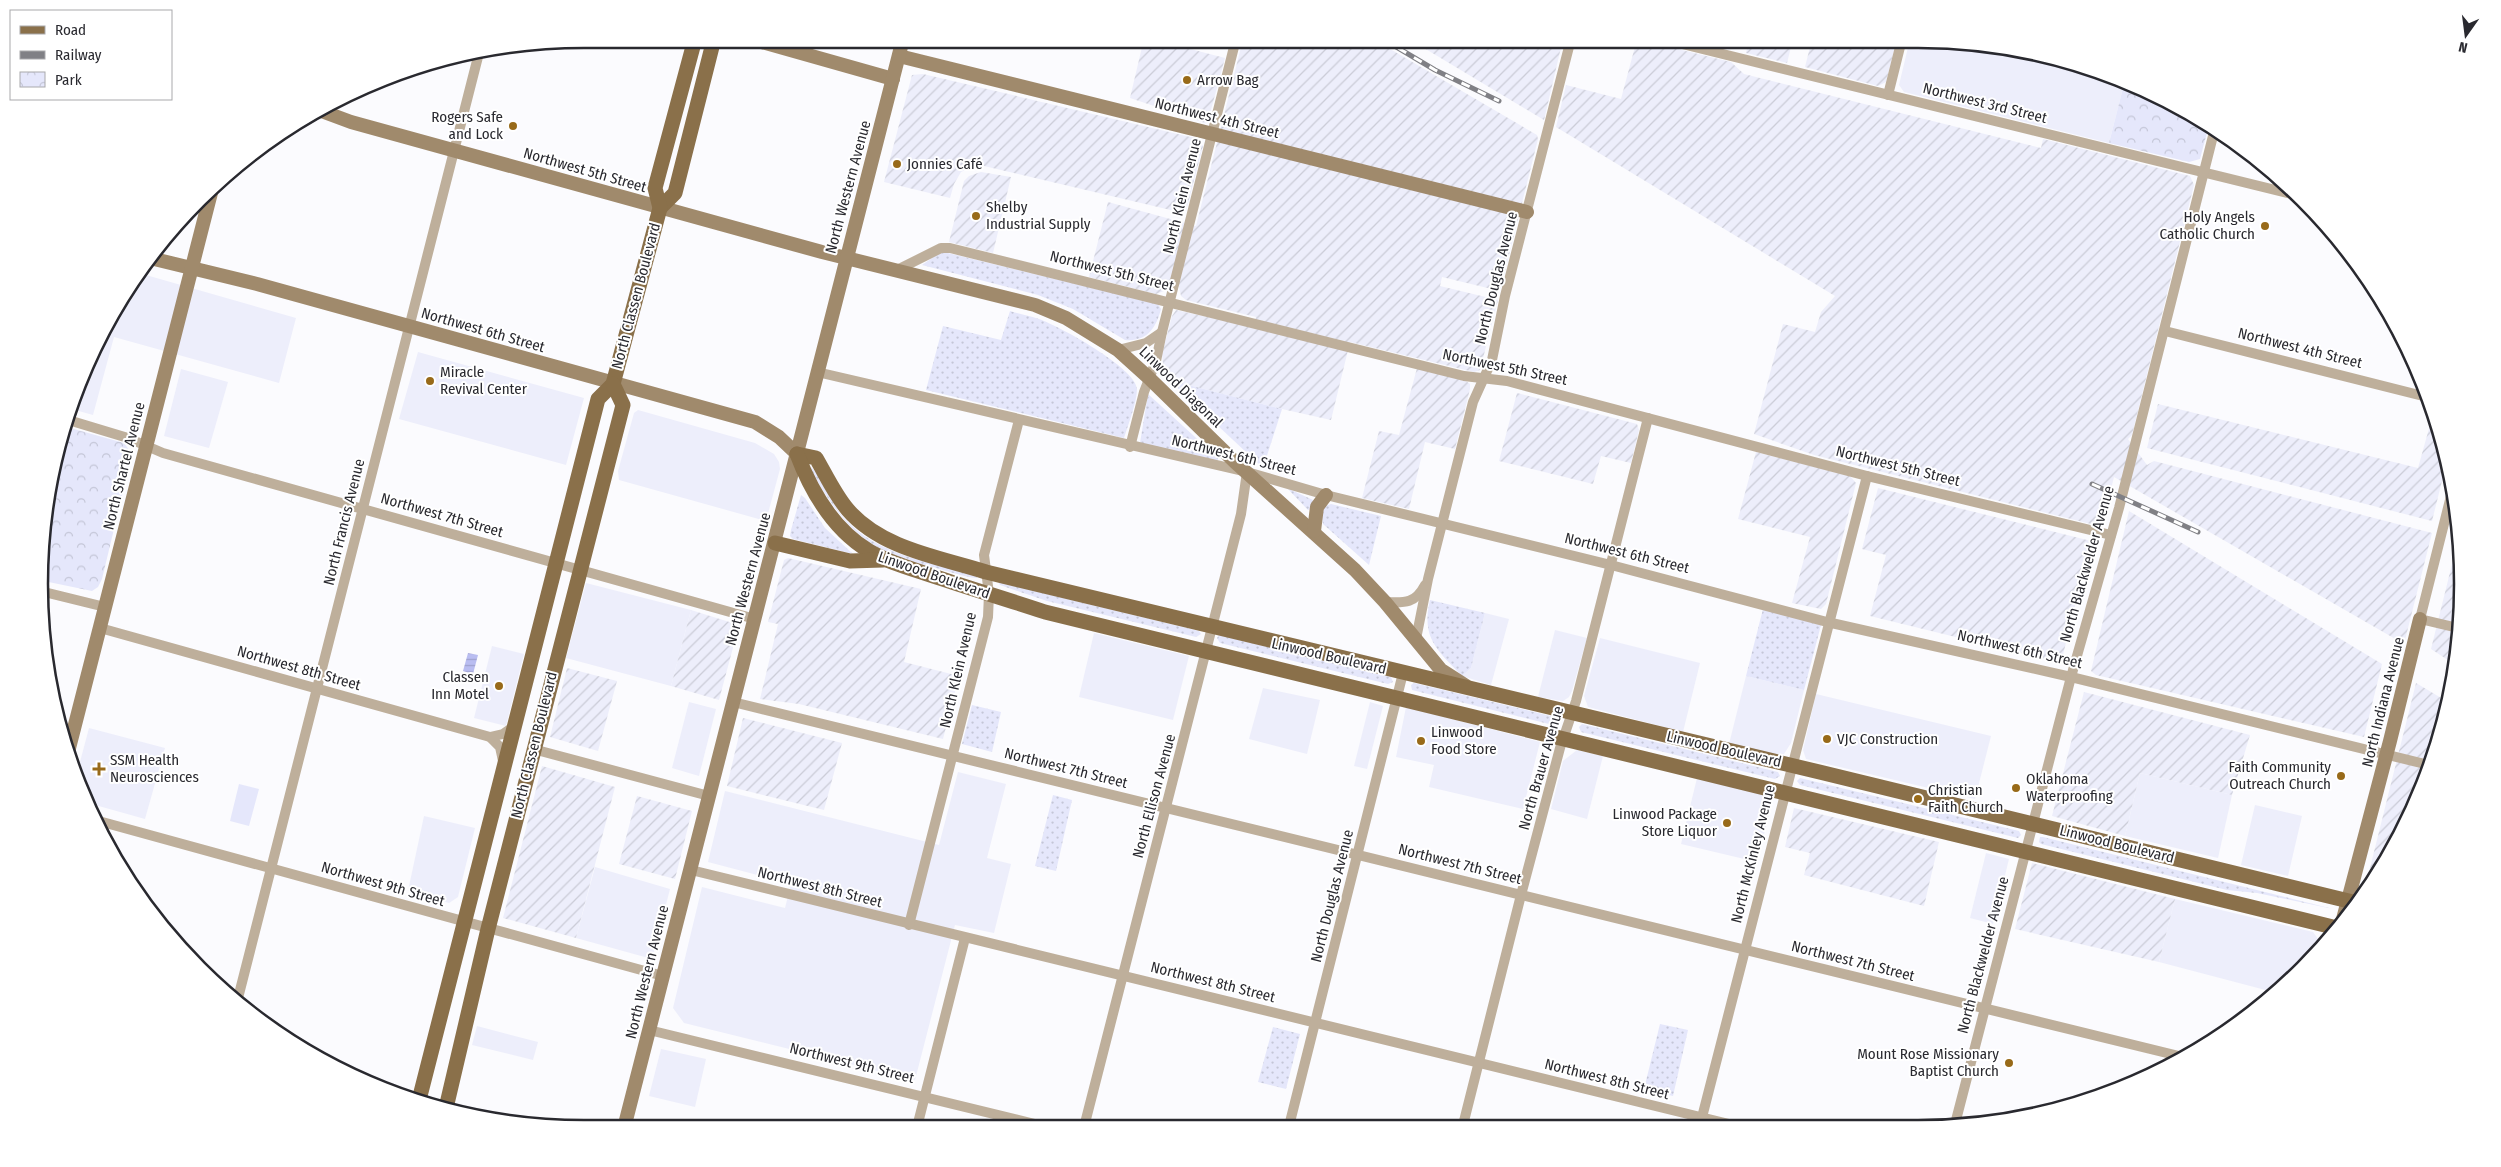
<svg xmlns="http://www.w3.org/2000/svg" width="2501" height="1167" font-family="'Fira Sans Condensed',sans-serif">
	<style>
		.built { fill: #edeefb }
		.industrial { fill: url(#industrial-furrows) }
		.grass { fill: url(#grass-dots) }
		.park { fill: url(#park-crowns) }
		.garden { fill: #e5e7fb }
		.water { fill: url(#water-rules) }
		.lines { fill: none; stroke-linecap: round; stroke-linejoin: round }
		.street { stroke: #beaf9b; stroke-width: 10 }
		.secondary { stroke: #a08a6c; stroke-width: 14 }
		.primary { stroke: #8a704a; stroke-width: 15 }
		.rail-casing { stroke: #808085; stroke-width: 5 }
		.rail { stroke: #fff; stroke-width: 3; stroke-dasharray: 9; stroke-linecap: butt }
		.poi-dot { fill: #986a19; stroke: #fff; stroke-width: 2 }
		.labels { text-anchor: middle; stroke-width: 4; stroke-linejoin: round; paint-order: stroke }
		.poi-label { font-size: 15px; fill: #29292f; stroke: #fff; text-anchor: start }
		.street-label { font-size: 15px; fill: #29292f; stroke: #fff }
		.rim { fill: none; stroke: #29292f; stroke-width: 2.5 }
	</style>
	<defs>
		<pattern id="industrial-furrows" width="10" height="10" patternUnits="userSpaceOnUse" patternTransform="scale(1.25)"><rect width="10" height="10" fill="#edeefb"/><path d="M-1 1l2-2M0 10L10 0M9 11l2-2" fill="none" stroke="#cbccd7"/></pattern>
		<pattern id="grass-dots" width="8" height="8" patternUnits="userSpaceOnUse" patternTransform="scale(1.25)"><rect width="8" height="8" fill="#e5e7fb"/><path d="M2 2h.1M6 6h.1" fill="none" stroke="#c4c6d7" stroke-width="1.8" stroke-linecap="round"/></pattern>
		<pattern id="park-crowns" width="20" height="18" patternUnits="userSpaceOnUse" patternTransform="scale(1.25)"><rect width="20" height="18" fill="#e5e7fb"/><path d="M2 6a3 3 0 1 1 6 0M12 15a3 3 0 1 1 6 0" fill="none" stroke="#c4c6d7"/></pattern>
		<pattern id="water-rules" width="6" height="5" patternUnits="userSpaceOnUse" patternTransform="scale(1.25)"><rect width="6" height="5" fill="#b9bdf1"/><path d="M0 2.5h6" fill="none" stroke="#9fa2cf"/></pattern>
	</defs>
	<rect width="100%" height="100%" fill="#fbfbfe"/>
	<g class="built">
		<polygon points="1910,39 2023,49 2125,80 2109,143 1904,92 1899,85"/>
		<polygon points="139,273 296,318 279,383 114,337 93,415 68,408 112,311"/>
		<polygon points="418,352 584,398 566,465 399,419"/>
		<polygon points="181,369 228,382 209,448 164,436"/>
		<polygon points="638,410 755,443 774,454 779,462 780,469 766,521 619,480 618,471 634,413"/>
		<polygon points="586,583 691,610 671,686 566,658"/>
		<polygon points="1485,613 1509,619 1491,685 1462,676 1471,668"/>
		<polygon points="1555,630 1587,638 1572,691 1569,697 1563,701 1538,697"/>
		<polygon points="1094,633 1189,656 1173,720 1079,697"/>
		<polygon points="1600,638 1700,663 1683,732 1588,707 1584,696"/>
		<polygon points="492,646 524,654 506,726 474,718"/>
		<polygon points="1746,676 1804,690 1791,743 1784,754 1776,755 1729,744"/>
		<polygon points="1263,688 1320,700 1307,754 1249,739"/>
		<polygon points="1816,694 1991,736 1975,799 1806,759 1803,750"/>
		<polygon points="689,702 716,709 699,776 672,768"/>
		<polygon points="1370,702 1383,706 1367,769 1354,766"/>
		<polygon points="1406,707 1540,742 1523,809 1429,787 1434,765 1396,757"/>
		<polygon points="89,728 165,748 145,819 88,803 76,777"/>
		<polygon points="1577,750 1603,756 1587,819 1551,809 1563,761"/>
		<polygon points="958,772 1006,784 987,858 1011,864 994,933 955,925 915,1080 684,1023 673,1008 702,887 785,908 791,884 708,862 725,791 939,845"/>
		<polygon points="2140,773 2232,795 2218,858 2125,836"/>
		<polygon points="1697,778 1767,794 1772,803 1757,862 1681,844"/>
		<polygon points="2255,805 2302,816 2288,876 2241,865"/>
		<polygon points="424,816 475,828 458,897 449,903 408,891"/>
		<polygon points="1986,853 2009,859 1993,924 1970,918"/>
		<polygon points="595,867 670,889 652,959 576,938"/>
		<polygon points="2175,899 2313,932 2321,943 2273,992 2159,962"/>
		<polygon points="477,1026 538,1042 533,1060 472,1045"/>
		<polygon points="661,1049 706,1059 695,1107 649,1096"/>
	</g>
	<g class="industrial">
		<polygon points="1243,39 1373,39 1537,135 1538,139 1500,291 1442,277 1440,286 1498,300 1480,370 1474,372 1350,342 1331,420 1282,409 1169,380 1164,374 1162,354 1172,316 1176,310 1253,327 1256,317 1186,300 1181,296 1179,287 1168,284 1164,291 1156,294 1089,277 1108,202 1196,226"/>
		<polygon points="1409,39 1563,39 1544,120"/>
		<polygon points="1637,39 1731,62 1744,74 2041,148 2043,139 2190,176 2194,185 2132,435 2128,439 2147,465 2154,461 2432,533 2404,644 2114,477 2104,517 2099,522 2091,524 1814,455 1754,434 1783,324 1815,332 1821,312 1835,296 1556,127 1566,85 1621,99"/>
		<polygon points="1749,39 1793,39 1787,63 1746,53"/>
		<polygon points="1812,39 1897,39 1886,82 1878,86 1805,67"/>
		<polygon points="1171,44 1225,58 1208,121 1205,123 1130,98 1142,47"/>
		<polygon points="923,74 1199,139 1203,146 1186,211 1179,212 984,166 971,167 961,172 954,184 950,198 884,182 912,75"/>
		<polygon points="981,172 1011,177 993,253 949,242 964,181 969,176"/>
		<polygon points="1417,368 1466,381 1470,384 1470,389 1455,449 1425,442 1409,509 1362,498 1379,431 1399,435"/>
		<polygon points="1517,393 1637,424 1639,430 1631,463 1601,456 1593,484 1499,461"/>
		<polygon points="2158,404 2418,468 2433,414 2447,461 2432,521 2147,448"/>
		<polygon points="1756,452 1850,476 1856,483 1826,604 1821,609 1792,603 1810,537 1738,519"/>
		<polygon points="1878,488 2091,541 2061,663 1870,616 1886,555 1862,549"/>
		<polygon points="2129,511 2382,664 2364,737 2096,675 2091,671"/>
		<polygon points="2458,540 2462,583 2454,664 2431,649"/>
		<polygon points="788,558 921,589 904,662 959,676 943,739 799,704 760,699 778,624 768,622 784,560"/>
		<polygon points="691,610 739,625 719,700 671,686"/>
		<polygon points="567,668 617,681 598,751 550,737"/>
		<polygon points="2416,683 2448,702 2421,792 2365,888"/>
		<polygon points="2084,692 2250,735 2232,795 2140,773 2125,836 2052,816"/>
		<polygon points="743,718 842,743 824,810 727,786"/>
		<polygon points="542,766 615,787 576,938 503,918"/>
		<polygon points="637,796 692,811 675,879 619,864"/>
		<polygon points="1794,808 1939,842 1924,906 1804,875 1810,853 1785,847"/>
		<polygon points="2032,863 2175,899 2159,962 2015,929"/>
	</g>
	<g class="grass">
		<path d="M 939,253 L 948,253 L 1158,304 L 1161,309 C 1156,328 1147,342 1125,340 L 1073,309 L 1038,295 L 922,265 Z"/>
		<path d="M 1010,311 C 1019,314 1030,316 1039,319 C 1059,326 1136,368 1137,389 C 1137,402 1128,425 1124,438 L 926,390 L 943,326 L 1001,340 Z"/>
		<polygon points="1169,380 1282,409 1263,468"/>
		<polygon points="1148,394 1218,458 1218,460 1216,462 1140,443"/>
		<path d="M 811,467 C 824,478 831,504 844,518 C 877,555 929,562 975,575 L 977,578 C 963,577 949,571 935,568 C 865,550 846,531 810,469 Z"/>
		<polygon points="1287,488 1313,500 1311,509 1308,510"/>
		<polygon points="801,495 805,498 825,528 853,554 793,539 790,536 791,530"/>
		<polygon points="1331,504 1381,516 1369,565 1323,524 1321,511 1325,506"/>
		<polygon points="998,582 1199,631 1201,634 1196,637 1047,601 1000,585"/>
		<path d="M 1430,600 L 1485,613 L 1471,668 L 1462,676 C 1437,650 1421,638 1430,600 Z"/>
		<polygon points="1763,609 1821,625 1804,690 1746,676"/>
		<polygon points="1219,635 1391,677 1393,682 1388,684 1220,643 1217,638"/>
		<polygon points="1414,683 1555,717 1557,722 1553,725 1412,690 1411,685"/>
		<polygon points="972,705 1001,712 992,752 962,744"/>
		<polygon points="1582,724 1778,772 1780,776 1775,779 1581,732 1579,727"/>
		<polygon points="1800,778 2019,831 2021,835 2018,838 1800,785 1797,781"/>
		<polygon points="1053,795 1072,800 1056,871 1035,866"/>
		<polygon points="2040,837 2043,837 2333,909 2257,893 2227,890 2041,844 2039,842"/>
		<polygon points="1660,1024 1688,1030 1673,1096 1644,1089"/>
		<polygon points="1273,1027 1300,1034 1286,1089 1258,1082"/>
	</g>
	<g class="park">
		<polygon points="2125,80 2209,125 2200,159 2189,162 2109,143"/>
		<polygon points="63,426 124,443 132,454 102,579 98,587 92,591 39,580 49,478"/>
	</g>
	<polygon class="garden" points="239,784 259,789 249,826 230,821"/>
	<polygon class="water" points="468,653 478,655 473,674 463,671"/>
	<g class="lines">
		<g class="street">
			<polyline points="1662,39 2300,196"/>
			<polyline points="1888,95 1902,39"/>
			<polyline points="895,271 941,248 950,248 1464,376 1507,381 1867,476 2111,535"/>
			<polyline points="2165,331 2427,397"/>
			<polyline points="1118,350 1146,343 1162,332"/>
			<polyline points="817,372 1247,472 1326,495 1611,565 1827,622 2071,677 2429,765"/>
			<polyline points="65,419 128,438 163,453 755,619"/>
			<polyline points="1130,447 1144,392 1156,361 1162,332 1236,39"/>
			<polyline points="2453,488 2420,619 2458,628"/>
			<polyline points="40,591 105,607"/>
			<path d="M 1385,602 C 1405,603 1415,604 1425,585"/>
			<polyline points="100,628 490,737 500,747 503,761"/>
			<polyline points="1416,639 1428,579 1473,402 1492,360 1505,296 1571,39"/>
			<polyline points="733,702 2179,1056"/>
			<polyline points="490,737 503,734 513,727"/>
			<polyline points="533,749 709,796"/>
			<polyline points="95,820 663,976"/>
			<polyline points="691,870 1729,1124"/>
			<polyline points="909,925 988,617 989,594 984,555 1019,420"/>
			<polyline points="237,1002 480,49"/>
			<polyline points="649,1030 1047,1127"/>
			<polyline points="1955,1124 2071,677 2119,508 2215,128"/>
			<polyline points="1463,1125 1521,895 1560,748 1576,701 1648,418"/>
			<polyline points="1700,1125 1867,476"/>
			<polyline points="1289,1126 1403,673"/>
			<polyline points="917,1127 965,938"/>
			<polyline points="1084,1127 1241,514 1247,472"/>
		</g>
		<g class="secondary">
			<polyline points="751,39 893,79"/>
			<polyline points="899,56 1527,212"/>
			<polyline points="316,109 351,122 822,252 1035,305 1066,318 1118,350 1149,378 1235,462 1355,570 1385,602 1441,670 1466,686"/>
			<polyline points="150,258 257,284 755,422 779,437 797,454"/>
			<polyline points="1314,531 1317,507 1326,495"/>
			<polyline points="67,756 213,185"/>
			<polyline points="2342,923 2390,741 2420,619"/>
			<polyline points="624,1128 903,39"/>
		</g>
		<g class="primary">
			<polyline points="660,208 675,193 714,39"/>
			<path d="M 797,454 L 816,458 C 826,475 835,495 848,510 C 882,549 939,557 986,572 C 1442,684 1901,789 2357,903"/>
			<path d="M 797,454 C 811,491 834,530 869,551 C 889,563 913,569 936,577 C 972,589 1009,600 1045,612 L 2337,928"/>
			<polyline points="775,543 850,561 883,560"/>
			<polyline points="419,1100 598,399 613,384 656,223 660,208 655,188 695,39"/>
			<polyline points="446,1108 488,929 623,405 613,384"/>
		</g>
		<defs>
			<g id="rail">
				<polyline points="1383,39 1435,70 1499,101"/>
				<polyline points="2092,484 2198,532"/>
			</g>
		</defs>
		<use href="#rail" class="rail-casing"/>
		<use href="#rail" class="rail"/>
	</g>
	<g class="poi-dot">
		<circle cx="1187" cy="80" r="5"/>
		<circle cx="513" cy="126" r="5"/>
		<circle cx="897" cy="164" r="5"/>
		<circle cx="976" cy="216" r="5"/>
		<circle cx="2265" cy="226" r="5"/>
		<circle cx="430" cy="381" r="5"/>
		<circle cx="499" cy="686" r="5"/>
		<circle cx="1827" cy="739" r="5"/>
		<circle cx="1421" cy="741" r="5"/>
		<path d="M96.5 761.5h5v5h5v5h-5v5h-5v-5h-5v-5h5z"/>
		<circle cx="2341" cy="776" r="5"/>
		<circle cx="2016" cy="788" r="5"/>
		<circle cx="1918" cy="799" r="5"/>
		<circle cx="1727" cy="823" r="5"/>
		<circle cx="2009" cy="1063" r="5"/>
	</g>
	<g class="labels">
		<g class="poi-label">
			<text x="1197" y="85">Arrow Bag</text>
			<text x="503" y="122" text-anchor="end">Rogers Safe<tspan x="503" dy="17">and Lock</tspan></text>
			<text x="907" y="169">Jonnies Café</text>
			<text x="986" y="212">Shelby<tspan x="986" dy="17">Industrial Supply</tspan></text>
			<text x="2255" y="222" text-anchor="end">Holy Angels<tspan x="2255" dy="17">Catholic Church</tspan></text>
			<text x="440" y="377">Miracle<tspan x="440" dy="17">Revival Center</tspan></text>
			<text x="489" y="682" text-anchor="end">Classen<tspan x="489" dy="17">Inn Motel</tspan></text>
			<text x="1431" y="737">Linwood<tspan x="1431" dy="17">Food Store</tspan></text>
			<text x="1837" y="744">VJC Construction</text>
			<text x="110" y="765">SSM Health<tspan x="110" dy="17">Neurosciences</tspan></text>
			<text x="2331" y="772" text-anchor="end">Faith Community<tspan x="2331" dy="17">Outreach Church</tspan></text>
			<text x="2026" y="784">Oklahoma<tspan x="2026" dy="17">Waterproofing</tspan></text>
			<text x="1928" y="795">Christian<tspan x="1928" dy="17">Faith Church</tspan></text>
			<text x="1717" y="819" text-anchor="end">Linwood Package<tspan x="1717" dy="17">Store Liquor</tspan></text>
			<text x="1999" y="1059" text-anchor="end">Mount Rose Missionary<tspan x="1999" dy="17">Baptist Church</tspan></text>
		</g>
		<g class="street-label">
			<text transform="translate(1985 103) rotate(14)" y="5">Northwest 3rd Street</text>
			<text transform="translate(1217 118) rotate(14)" y="5">Northwest 4th Street</text>
			<text transform="translate(585 170) rotate(16)" y="5">Northwest 5th Street</text>
			<text transform="translate(848 187) rotate(-75)" y="5">North Western Avenue</text>
			<text transform="translate(1182 196) rotate(-76)" y="5">North Klein Avenue</text>
			<text transform="translate(1112 271) rotate(14)" y="5">Northwest 5th Street</text>
			<text transform="translate(1496 278) rotate(-76)" y="5">North Douglas Avenue</text>
			<text transform="translate(636 296) rotate(-75)" y="5">North Classen Boulevard</text>
			<text transform="translate(483 330) rotate(16)" y="5">Northwest 6th Street</text>
			<text transform="translate(2300 348) rotate(14)" y="5">Northwest 4th Street</text>
			<text transform="translate(1505 367) rotate(12)" y="5">Northwest 5th Street</text>
			<text transform="translate(1181 387) rotate(44)" y="5">Linwood Diagonal</text>
			<text transform="translate(1234 455) rotate(14)" y="5">Northwest 6th Street</text>
			<text transform="translate(124 466) rotate(-76)" y="5">North Shartel Avenue</text>
			<text transform="translate(1898 466) rotate(14)" y="5">Northwest 5th Street</text>
			<text transform="translate(442 515) rotate(16)" y="5">Northwest 7th Street</text>
			<text transform="translate(344 522) rotate(-76)" y="5">North Francis Avenue</text>
			<text transform="translate(1627 553) rotate(14)" y="5">Northwest 6th Street</text>
			<text transform="translate(2087 564) rotate(-74)" y="5">North Blackwelder Avenue</text>
			<text transform="translate(934 575) rotate(19)" y="5">Linwood Boulevard</text>
			<text transform="translate(748 579) rotate(-75)" y="5">North Western Avenue</text>
			<text transform="translate(2020 649) rotate(13)" y="5">Northwest 6th Street</text>
			<text transform="translate(1329 656) rotate(13)" y="5">Linwood Boulevard</text>
			<text transform="translate(299 668) rotate(16)" y="5">Northwest 8th Street</text>
			<text transform="translate(958 670) rotate(-77)" y="5">North Klein Avenue</text>
			<text transform="translate(2383 702) rotate(-76)" y="5">North Indiana Avenue</text>
			<text transform="translate(534 745) rotate(-76)" y="5">North Classen Boulevard</text>
			<text transform="translate(1724 749) rotate(13)" y="5">Linwood Boulevard</text>
			<text transform="translate(1066 768) rotate(14)" y="5">Northwest 7th Street</text>
			<text transform="translate(1541 768) rotate(-74)" y="5">North Brauer Avenue</text>
			<text transform="translate(1154 796) rotate(-75)" y="5">North Ellison Avenue</text>
			<text transform="translate(2117 844) rotate(14)" y="5">Linwood Boulevard</text>
			<text transform="translate(1753 854) rotate(-76)" y="5">North McKinley Avenue</text>
			<text transform="translate(1460 864) rotate(14)" y="5">Northwest 7th Street</text>
			<text transform="translate(383 884) rotate(16)" y="5">Northwest 9th Street</text>
			<text transform="translate(820 887) rotate(14)" y="5">Northwest 8th Street</text>
			<text transform="translate(1332 896) rotate(-76)" y="5">North Douglas Avenue</text>
			<text transform="translate(1983 955) rotate(-75)" y="5">North Blackwelder Avenue</text>
			<text transform="translate(1853 961) rotate(14)" y="5">Northwest 7th Street</text>
			<text transform="translate(647 972) rotate(-76)" y="5">North Western Avenue</text>
			<text transform="translate(1213 982) rotate(14)" y="5">Northwest 8th Street</text>
			<text transform="translate(852 1063) rotate(14)" y="5">Northwest 9th Street</text>
			<text transform="translate(1607 1079) rotate(14)" y="5">Northwest 8th Street</text>
		</g>
	</g>
	<path d="M0 0H2501V1167H0ZM584 48H1918A536 536 0 0 1 2454 584V584A536 536 0 0 1 1918 1120H584A536 536 0 0 1 48 584V584A536 536 0 0 1 584 48Z" fill="#fff" fill-rule="evenodd"/>
	<path class="rim" d="M584 48H1918A536 536 0 0 1 2454 584V584A536 536 0 0 1 1918 1120H584A536 536 0 0 1 48 584V584A536 536 0 0 1 584 48Z"/>
	<rect x="10" y="10" width="162" height="90" fill="#ffffff" stroke="#a9a9ac"/>
	<rect x="20" y="26" width="25" height="8" fill="#8a704a" stroke="#a9a9ac"/>
	<text x="55" y="35" font-size="15" fill="#29292f">Road</text>
	<rect x="20" y="51" width="25" height="8" fill="#808085" stroke="#a9a9ac"/>
	<text x="55" y="60" font-size="15" fill="#29292f">Railway</text>
	<rect x="20" y="72" width="25" height="15" fill="url(#park-crowns)" stroke="#a9a9ac"/>
	<text x="55" y="85" font-size="15" fill="#29292f">Park</text>
	<g transform="translate(2466 35) rotate(194)" stroke="#ffffff" stroke-width="4" paint-order="stroke">
	<path d="M0-4L9 19L0 12L-9 19Z" fill="#29292f"/>
	<text y="-8" font-size="14" font-weight="bold" text-anchor="middle" fill="#29292f">N</text>
	</g>
</svg>
